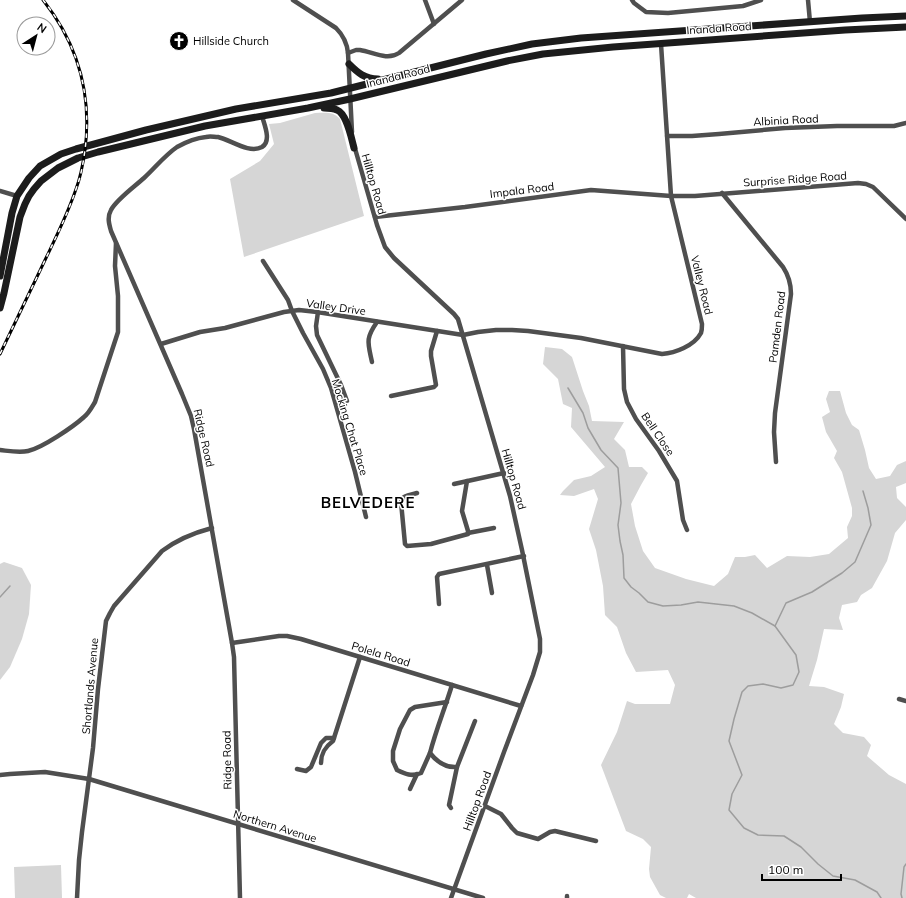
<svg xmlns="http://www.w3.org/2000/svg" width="906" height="898" font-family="Mulish,sans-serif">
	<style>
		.green { fill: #d6d6d6 }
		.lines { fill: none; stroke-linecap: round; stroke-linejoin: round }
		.stream { stroke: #9d9d9d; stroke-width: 1.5 }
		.minor { stroke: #4f4f4f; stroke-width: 4.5 }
		.secondary { stroke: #1c1c1c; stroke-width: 7 }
		.rail-casing { stroke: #000; stroke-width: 3 }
		.rail { stroke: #fff; stroke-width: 1.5; stroke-dasharray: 4.5; stroke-linecap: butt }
		.labels { text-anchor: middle; stroke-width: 3; stroke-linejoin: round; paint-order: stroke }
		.street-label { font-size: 11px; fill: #000; stroke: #fff }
		.poi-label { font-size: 11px; fill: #000; stroke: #fff; text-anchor: start }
		.district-label { font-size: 15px; font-weight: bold; letter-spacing: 1px; fill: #000; stroke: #fff }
	</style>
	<rect width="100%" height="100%" fill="#fff"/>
	<g class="green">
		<path d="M 315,113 C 325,113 333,111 340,119 L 364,216 L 244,257 L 230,179 L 260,161 L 274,144 L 269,124 L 280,123 Z"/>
		<polygon points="545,347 562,349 572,357 583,391 589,406 592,421 624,422 614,439 625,450 629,467 642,467 648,473 641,485 631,504 635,526 643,551 655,568 686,579 714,586 728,574 735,557 745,557 755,555 767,568 787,556 810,557 829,554 848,538 847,527 852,516 852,508 842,472 834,458 837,451 826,432 822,417 830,412 826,399 829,391 840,391 846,413 852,425 859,430 865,450 869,468 876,479 890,476 897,465 906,461 906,483 896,487 897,498 906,507 906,520 895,533 887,561 872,588 861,595 857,602 842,605 839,618 843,630 824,629 817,660 809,686 824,687 844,694 841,707 834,724 843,733 864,737 871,745 867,756 889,775 906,784 906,898 696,898 689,894 687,898 666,898 660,895 650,877 649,869 651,847 643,839 626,831 601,765 617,732 627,701 635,704 670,704 675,685 668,670 636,672 626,653 617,627 605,615 603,586 596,550 589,529 598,499 594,489 574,496 560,495 563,491 574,480 591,476 605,467 571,427 572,408 563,404 558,379 543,364"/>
		<polygon points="4,562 22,568 31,585 29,614 22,639 10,667 0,680 0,564"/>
		<polygon points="61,865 62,898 15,898 14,867"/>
	</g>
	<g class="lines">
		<g class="stream">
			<polyline points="568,388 583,413 588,428 601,450 618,468 621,503 618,525 620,541 623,555 624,578 631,587 639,593 648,602 663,606 681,605 698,602 734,606 752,613 775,626 796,655 799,672 793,685 781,688 763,684 748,686 742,692 734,719 729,741 742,775 732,794 729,810 744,828 758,835 784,836 801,847 818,864 833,876 855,880 877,892 881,898"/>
			<polyline points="0,597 10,586"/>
			<polyline points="775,626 786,603 812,592 842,573 855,562 871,525 868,508 863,491"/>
			<polyline points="902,898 901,894 904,867 906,864"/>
		</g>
		<g class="minor">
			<path d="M 293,0 L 336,28 C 343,35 347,43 348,53 L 352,132"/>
			<polyline points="425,0 434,24"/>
			<polyline points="632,0 634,3 646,12 668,13 743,6 761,0"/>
			<polyline points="808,0 810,22"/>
			<path d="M 348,53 L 356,50 L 360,50 C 373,52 387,61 399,53 L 462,0"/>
			<polyline points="667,136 692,136 719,134 785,128 837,126 894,126 906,123"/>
			<polyline points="354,145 377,225 385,247 394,258 454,314 458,319 510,496 522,550 540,639 540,652 533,675 504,752 451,898"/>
			<polyline points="0,191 17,196"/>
			<path d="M 722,193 L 783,267 C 789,276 791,283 791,294 L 775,413 L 774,432 L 776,462"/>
			<polyline points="375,217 465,207 591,190 671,196 695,196 858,183 866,184 873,187 906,219"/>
			<polyline points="263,261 288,300 292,311 303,333 323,369 331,388 355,472 366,517"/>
			<polyline points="318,312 316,326 317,335 341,385 347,401"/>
			<path d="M 161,344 L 200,332 L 225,328 L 284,312 L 299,310 L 317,312 L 463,335 L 478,332 L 496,330 L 512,330 L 528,331 L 581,338 L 662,354 C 675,353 694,346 701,333 C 702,330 702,327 702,324 L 671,196 L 661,44"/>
			<polyline points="623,346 624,389 627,402 636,419 659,451 677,481 683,520 687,530"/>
			<path d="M 372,362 C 368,343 365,339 377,322"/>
			<polyline points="391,396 434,387 436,385 431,356 431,351 437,331"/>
			<path d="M 0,450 C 9,451 19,453 28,451 C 42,448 73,427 84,417 C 89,413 92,407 95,402 L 118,332 L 118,296 L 115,266 L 116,243"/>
			<polyline points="454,484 504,473"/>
			<path d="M 417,493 C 411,495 402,495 401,502 L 405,544 L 407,546 L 431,544 L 468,534 L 468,531 L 462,511 L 467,481"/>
			<polyline points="468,533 494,528"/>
			<polyline points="487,565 492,593"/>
			<polyline points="439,604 437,577 439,574 524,556"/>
			<polyline points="232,643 279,636 287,636 301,639 521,706"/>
			<path d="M 452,685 C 445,708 436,730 430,753 C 437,762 445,768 457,767 L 475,721"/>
			<polyline points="899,699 906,701"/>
			<path d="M 430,753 L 421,773 C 412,777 405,774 397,770 L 393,761 L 393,751 L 400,729 L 410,710 L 415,707 L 447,702"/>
			<path d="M 321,763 C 321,753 325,747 333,741 L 360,657"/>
			<polyline points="297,769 306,771 311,767 321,743 326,738 334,738"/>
			<polyline points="0,775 10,774 45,772 89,779 483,898"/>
			<polyline points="410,789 417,774"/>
			<polyline points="485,806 501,814 512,828 517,833 538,839 550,832 555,831 596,841"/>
			<polyline points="451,808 449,805 457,767"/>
			<polyline points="567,896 567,898"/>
			<path d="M 77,898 L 79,860 L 82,832 L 93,748 L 98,689 L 106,621 L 110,613 L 114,606 L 162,551 C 178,539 193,533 212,528"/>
			<path d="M 240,898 L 234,657 L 232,643 L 194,429 L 191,416 L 182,394 L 111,231 C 109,224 107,217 111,210 C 116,200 134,187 144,178 C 155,168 164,156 177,147 C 186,142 196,138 206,137 C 210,136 214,137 218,137 C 231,140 249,154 262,147 C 272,141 264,124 262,116"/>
		</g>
		<g class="secondary">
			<path d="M 349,64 C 358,73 365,79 378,79"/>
			<path d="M 324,108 C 328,108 333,108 337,110 C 347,114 351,137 354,148"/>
			<polyline points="0,276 12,213 17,196 29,178 40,166 61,154 76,149 146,130 236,109 331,93 486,54 532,44 581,38 862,18 906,16"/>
			<polyline points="0,308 4,293 20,217 25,204 29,196 34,189 41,181 58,168 78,158 98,152 205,126 308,108 350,99 507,61 543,54 613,47 845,30 906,27"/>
		</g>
		<defs>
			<path id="rail" d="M 0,354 C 15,322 31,290 46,258 C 57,235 68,213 76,189 C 81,176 83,164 85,150 C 92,95 78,44 43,0"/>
		</defs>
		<use href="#rail" class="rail-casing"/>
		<use href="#rail" class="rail"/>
	</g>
	<defs>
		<symbol id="church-disc" viewBox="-11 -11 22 22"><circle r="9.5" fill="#000" stroke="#fff"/><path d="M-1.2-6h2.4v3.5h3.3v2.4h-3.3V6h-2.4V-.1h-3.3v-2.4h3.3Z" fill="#fff"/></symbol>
	</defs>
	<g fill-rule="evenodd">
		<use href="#church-disc" x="168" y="30" width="22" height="22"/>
	</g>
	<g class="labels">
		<g class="street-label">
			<text transform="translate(719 28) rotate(-4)" y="4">Inanda Road</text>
			<text transform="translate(398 76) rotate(-14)" y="4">Inanda Road</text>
			<text transform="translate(786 120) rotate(-3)" y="4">Albinia Road</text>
			<text transform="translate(795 179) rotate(-4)" y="4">Surprise Ridge Road</text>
			<text transform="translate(374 184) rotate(74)" y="4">Hilltop Road</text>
			<text transform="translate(522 190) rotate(-7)" y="4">Impala Road</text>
			<text transform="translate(702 285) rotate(76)" y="4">Valley Road</text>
			<text transform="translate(336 307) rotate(8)" y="4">Valley Drive</text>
			<text transform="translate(777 327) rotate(-83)" y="4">Pamden Road</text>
			<text transform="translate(350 427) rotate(73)" y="4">Mocking Chat Place</text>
			<text transform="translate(658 434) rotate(56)" y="4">Bell Close</text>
			<text transform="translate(204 438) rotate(77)" y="4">Ridge Road</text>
			<text transform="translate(514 479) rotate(74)" y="4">Hilltop Road</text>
			<text transform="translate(381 654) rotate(17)" y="4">Polela Road</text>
			<text transform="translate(90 686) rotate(-85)" y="4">Shortlands Avenue</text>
			<text transform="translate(227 760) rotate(-91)" y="4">Ridge Road</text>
			<text transform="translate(477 801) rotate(-70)" y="4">Hilltop Road</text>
			<text transform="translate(275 826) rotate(17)" y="4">Northern Avenue</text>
		</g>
		<g class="poi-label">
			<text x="193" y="45">Hillside Church</text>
		</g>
		<g class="district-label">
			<text x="368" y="508">BELVEDERE</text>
		</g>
	</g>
	<g transform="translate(36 36) rotate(36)"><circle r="19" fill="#ffffff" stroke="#999999"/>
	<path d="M0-3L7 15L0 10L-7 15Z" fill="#000000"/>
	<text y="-6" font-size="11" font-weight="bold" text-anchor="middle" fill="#000000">N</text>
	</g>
	<path d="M762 874v6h79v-6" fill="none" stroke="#000000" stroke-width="2"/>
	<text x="768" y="874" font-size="12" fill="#000000" stroke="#ffffff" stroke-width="3" paint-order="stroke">100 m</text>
</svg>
